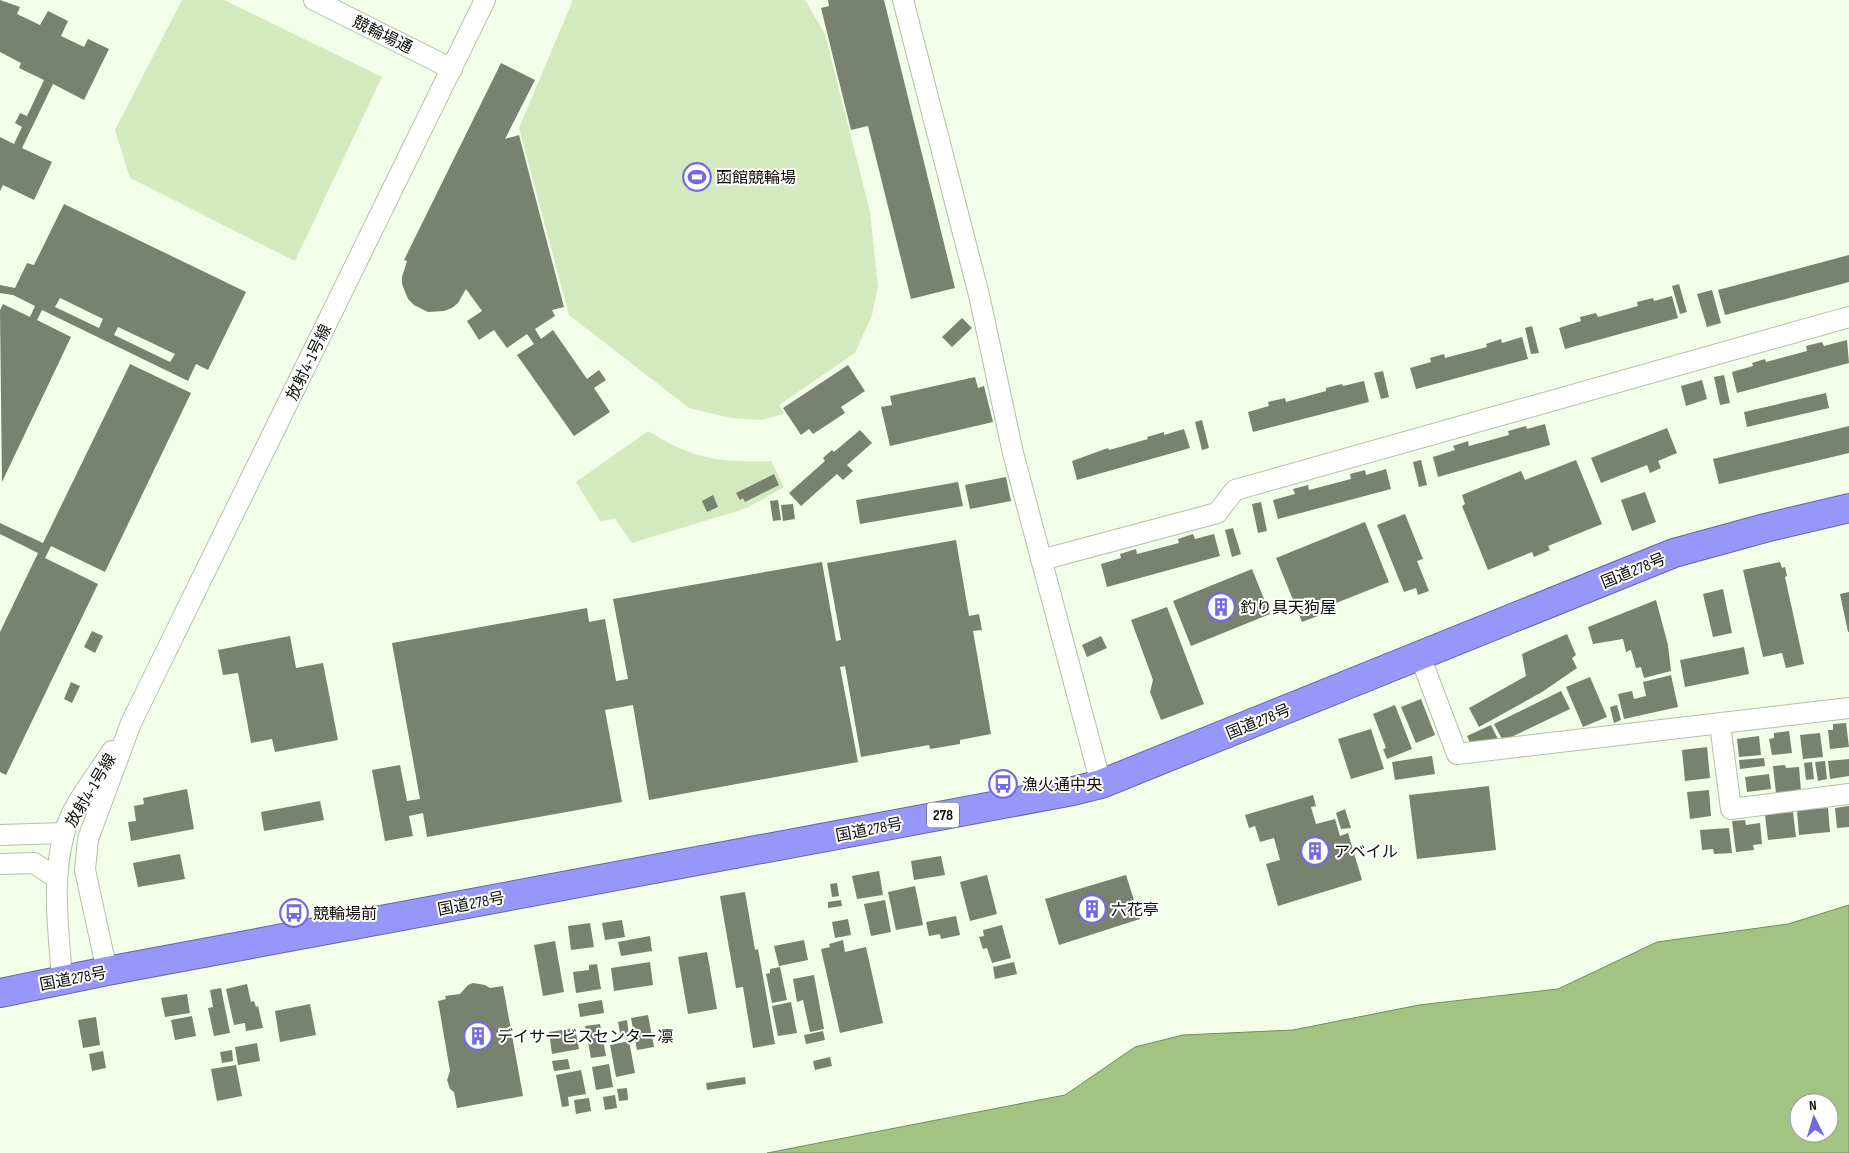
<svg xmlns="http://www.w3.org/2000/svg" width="1849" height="1153" font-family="'Sofia Sans Condensed','Noto Sans JP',sans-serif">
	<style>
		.green { fill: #d3eabe }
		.water { fill: #a2c382; stroke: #748d5d; fill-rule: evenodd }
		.building { fill: #78826e; fill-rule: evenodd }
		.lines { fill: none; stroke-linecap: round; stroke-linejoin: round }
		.minor-casing { stroke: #b4bfaa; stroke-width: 22 }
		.highway-casing { stroke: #6567a4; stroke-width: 30 }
		.minor { stroke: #fff; stroke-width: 20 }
		.highway { stroke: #9697f8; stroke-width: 28 }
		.labels { text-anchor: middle; stroke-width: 4; stroke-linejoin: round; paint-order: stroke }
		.shield { fill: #fff; stroke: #545651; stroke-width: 1 }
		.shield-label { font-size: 15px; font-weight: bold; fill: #0a0e07 }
		.street-label { font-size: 16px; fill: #0a0e07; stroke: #fff }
		.poi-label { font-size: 16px; fill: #0a0e07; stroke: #fff; text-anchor: start }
	</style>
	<rect width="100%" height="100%" fill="#f2fee8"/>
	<g class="green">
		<polygon points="182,0 224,0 382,77 295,261 130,178 115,130"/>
		<polygon points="573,0 805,0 825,34 870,212 878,287 872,315 855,353 779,405 784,414 761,420 731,418 689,408 569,315 519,128"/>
		<path d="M 648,431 C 693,459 719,463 771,461 L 784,487 L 747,508 L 632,543 L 615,519 L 600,521 L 576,482 Z"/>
	</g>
	<path class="water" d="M 1849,905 L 1849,1153 L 767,1153 L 1065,1095 L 1135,1047 L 1183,1035 L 1293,1030 L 1419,1005 L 1558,989 L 1657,942 L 1788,924 ZM 1799,1103 L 1829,1103 L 1829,1133 L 1799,1133 Z"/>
	<g class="building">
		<polygon points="0,0 20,7 17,14 40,25 48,11 68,21 61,36 84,47 88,39 109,49 84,100 53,84 22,148 52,162 34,200 3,185 0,191 0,137 14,144 22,127 15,123 20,113 27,116 44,80 19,68 21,63 0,52"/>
		<polygon points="828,0 884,0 955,288 911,299 868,126 851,130 821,8 829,6"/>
		<polygon points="501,63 535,80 505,139 519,135 564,307 552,310 555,316 535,329 541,339 553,330 587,379 599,370 606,380 594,388 610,412 574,436 517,355 534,344 527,334 507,348 494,330 479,340 467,321 482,311 466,289 458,303 452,308 444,311 428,312 414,305 408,299 402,284 402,277 407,261 404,260"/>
		<path d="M 64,204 L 246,292 L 208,370 L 196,364 L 188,381 L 42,310 L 37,320 L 71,337 L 2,482 L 0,310 L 3,304 L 30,317 L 35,306 L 13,295 L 0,293 L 0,285 L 15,288 L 27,263 L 34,265 ZM 60,298 L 103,319 L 99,328 L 55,307 ZM 118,327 L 175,354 L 170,362 L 114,335 Z"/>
		<polygon points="1849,255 1849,282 1725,315 1718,290"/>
		<polygon points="1679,284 1687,312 1680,314 1672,286"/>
		<polygon points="1712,290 1721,323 1707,327 1697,294"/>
		<polygon points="1672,296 1678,318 1565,349 1559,328 1581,321 1580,317 1596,313 1598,317 1638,306 1637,302 1653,298 1654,301"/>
		<polygon points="962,318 972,328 952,347 942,337"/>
		<polygon points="1532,326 1539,353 1531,354 1525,328"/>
		<polygon points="1522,337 1528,359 1416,389 1410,368 1431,362 1430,358 1444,354 1445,358 1487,347 1486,344 1501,339 1502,343"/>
		<polygon points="1847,340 1849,363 1737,393 1732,372 1753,366 1752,363 1765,359 1766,362 1807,351 1806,346 1822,342 1824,346"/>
		<polygon points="130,364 191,393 105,572 51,546 45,558 98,584 6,775 0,772 0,632 38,553 0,534 0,523 43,543"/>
		<polygon points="848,365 865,391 841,407 845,413 813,434 809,429 801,435 783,408"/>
		<polygon points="1383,371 1389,397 1381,399 1374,373"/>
		<polygon points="1724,375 1730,403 1720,405 1714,377"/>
		<polygon points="975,377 978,388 984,386 993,422 890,446 881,407 892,405 890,396"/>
		<polygon points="1702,380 1707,399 1686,406 1681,386"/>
		<polygon points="1364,381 1369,402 1253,432 1248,412 1269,406 1268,402 1285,398 1286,402 1326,391 1326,388 1342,384 1343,386"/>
		<polygon points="1826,393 1829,408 1747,427 1744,412"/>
		<polygon points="1202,420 1209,448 1202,450 1195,422"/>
		<polygon points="1545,424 1550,445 1438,477 1433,457 1455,450 1453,446 1468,441 1469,446 1509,435 1508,431 1526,426 1527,429"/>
		<polygon points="1849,426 1849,453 1719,484 1713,459"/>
		<polygon points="1667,428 1677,453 1658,461 1661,468 1650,473 1647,465 1601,483 1591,458"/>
		<polygon points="1184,429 1190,448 1077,480 1072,461 1108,448 1109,450 1148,439 1147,437 1164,432 1164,435"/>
		<polygon points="860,430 872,443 847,465 853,471 843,480 837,474 801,506 789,493 825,461 823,458 832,450 834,452"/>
		<polygon points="1421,460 1427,485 1419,487 1413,462"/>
		<polygon points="1576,460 1602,524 1548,546 1550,550 1534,557 1532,552 1488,570 1462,506 1465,504 1462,495 1521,471 1525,480"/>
		<polygon points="1386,469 1391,489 1278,519 1273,500 1295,494 1293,489 1308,485 1309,490 1351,479 1350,474 1365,470 1366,475"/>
		<polygon points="774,474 779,485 745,502 743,498 740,500 736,493"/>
		<polygon points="1006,477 1011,501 970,509 965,485"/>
		<polygon points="958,482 963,506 860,524 856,500"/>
		<polygon points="1645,492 1656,522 1632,531 1621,500"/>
		<polygon points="713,495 718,507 707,512 702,501"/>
		<polygon points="778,500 781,520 773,521 770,501"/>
		<polygon points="1261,502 1267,531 1258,533 1252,504"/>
		<polygon points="793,504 795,519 783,521 781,505"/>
		<polygon points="1405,514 1423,559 1417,561 1429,591 1418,595 1416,588 1404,592 1377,525"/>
		<polygon points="1365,522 1389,582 1316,611 1318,616 1302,622 1276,558"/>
		<polygon points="1233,528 1241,554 1232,557 1225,530"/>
		<polygon points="1193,534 1195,539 1214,534 1220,556 1107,587 1101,564 1121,558 1120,554 1136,549 1137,554 1179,543 1178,539"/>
		<polygon points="956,540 969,616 979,614 982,630 973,631 991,734 960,740 960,744 930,749 929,745 861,757 845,666 840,667 858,762 649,800 633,705 605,710 622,802 427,837 423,813 409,816 413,836 385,841 372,770 400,765 407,801 420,799 392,643 587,608 589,622 605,619 616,681 628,679 613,599 822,562 836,641 841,640 827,563"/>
		<polygon points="1780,562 1782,568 1785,567 1787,576 1785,577 1804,664 1786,668 1782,653 1763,657 1743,570"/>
		<polygon points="1252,569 1270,614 1191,646 1173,601"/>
		<polygon points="1723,589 1732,633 1713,637 1703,594"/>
		<polygon points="1849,592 1849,632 1848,632 1840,594"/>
		<polygon points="1656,600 1668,645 1671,671 1644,678 1641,667 1636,668 1631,650 1626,652 1623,639 1593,644 1588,627"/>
		<polygon points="1167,607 1204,704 1161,720 1150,692 1153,680 1131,620"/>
		<polygon points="92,631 103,636 95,653 84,647"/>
		<polygon points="1567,634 1576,655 1572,658 1577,668 1542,692 1479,727 1469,708 1526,676 1522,654"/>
		<polygon points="290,636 296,668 323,663 338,740 275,752 272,739 251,743 238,673 223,675 218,650"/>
		<polygon points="1101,636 1107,648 1087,657 1082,645"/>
		<polygon points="1744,647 1749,674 1685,687 1680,660"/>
		<polygon points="1671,675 1678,707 1624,719 1618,694 1632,691 1634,699 1646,696 1643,682"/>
		<polygon points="1590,677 1607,717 1583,727 1566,687"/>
		<polygon points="71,682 80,686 72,703 64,699"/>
		<polygon points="1561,691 1570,709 1503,741 1494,724"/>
		<polygon points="1421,699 1435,735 1416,743 1401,707"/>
		<polygon points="1395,705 1412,749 1387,759 1383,749 1386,748 1373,714"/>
		<polygon points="1617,705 1621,720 1614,723 1610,707"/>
		<polygon points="1846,723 1849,747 1830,749 1828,730 1833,730 1833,724"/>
		<polygon points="1491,725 1498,739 1482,746 1479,741 1471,745 1467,736"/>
		<polygon points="1371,729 1384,769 1351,779 1338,739"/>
		<polygon points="1789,731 1792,753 1772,755 1769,739 1774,738 1774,733"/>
		<polygon points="1820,733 1823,757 1803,759 1800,735"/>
		<polygon points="1759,736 1761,755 1739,757 1737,739"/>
		<polygon points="1707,747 1710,778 1685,781 1682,750"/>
		<polygon points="1432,756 1435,774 1395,780 1392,762"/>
		<polygon points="1764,758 1765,766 1740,769 1739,760"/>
		<polygon points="1849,759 1849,776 1830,779 1828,761"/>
		<polygon points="1825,761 1827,779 1818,781 1815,762"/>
		<polygon points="1812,762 1814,779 1806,780 1804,763"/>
		<polygon points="1785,765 1786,768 1799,767 1801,791 1776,793 1773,766"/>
		<polygon points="1769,774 1771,789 1747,792 1745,777"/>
		<polygon points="1489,786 1496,850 1417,859 1409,795"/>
		<polygon points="187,789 194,829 131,841 128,822 136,821 134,806 144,804 143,798"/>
		<polygon points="1709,790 1711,816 1690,819 1687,792"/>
		<polygon points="1313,795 1316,806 1311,807 1316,824 1335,819 1340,836 1348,833 1362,880 1278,906 1266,864 1280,860 1274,838 1260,842 1255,826 1249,828 1245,815"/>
		<polygon points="320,801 324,820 264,831 261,812"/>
		<polygon points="1849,806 1849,827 1837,828 1835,808"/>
		<polygon points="1828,808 1830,832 1799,835 1797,810"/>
		<polygon points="1345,809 1351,828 1341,829 1336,813"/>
		<polygon points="1793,812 1796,837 1768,840 1765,815"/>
		<polygon points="1745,820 1746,825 1760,823 1762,844 1753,845 1754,850 1736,852 1732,821"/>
		<polygon points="1729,828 1732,853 1714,854 1713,849 1702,850 1700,830"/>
		<polygon points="180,854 185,879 138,887 133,863"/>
		<polygon points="941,856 945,875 914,880 911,861"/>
		<polygon points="879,871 883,895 857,899 852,876"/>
		<polygon points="987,875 997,914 970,921 960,882"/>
		<polygon points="1126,875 1140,919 1059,945 1045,899"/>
		<polygon points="837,883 839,896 832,897 830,884"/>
		<polygon points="915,886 923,925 896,930 888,892"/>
		<polygon points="745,892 755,950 758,949 775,1044 753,1048 743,987 736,988 720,896"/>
		<polygon points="841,900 842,906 828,908 828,902"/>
		<polygon points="885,900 891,932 871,936 864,904"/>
		<polygon points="956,916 960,935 941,939 940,934 929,936 926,922"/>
		<polygon points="848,919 851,935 835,938 832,922"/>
		<polygon points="622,920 625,937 605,940 602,923"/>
		<polygon points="590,923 594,947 571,950 568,926"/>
		<polygon points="1002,925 1011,958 992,963 987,948 983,949 979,937 984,936 983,930"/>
		<polygon points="650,936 652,951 621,956 618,942"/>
		<polygon points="804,940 808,960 779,966 774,946"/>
		<polygon points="843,940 845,952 866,947 883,1023 840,1033 821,949 830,947 829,944"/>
		<polygon points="555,941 564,992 543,996 534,945"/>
		<polygon points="707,952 717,1009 688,1014 678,957"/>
		<polygon points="650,962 653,985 614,991 611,968"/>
		<polygon points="1014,962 1017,974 995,979 993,967"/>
		<polygon points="597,964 601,989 576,993 573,972 589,970 589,965"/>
		<polygon points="780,967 787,1000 772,1003 766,974 770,973 770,969"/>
		<polygon points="814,975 824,1029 810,1032 803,1000 797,1002 793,979"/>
		<polygon points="473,983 485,985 490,988 503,986 523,1096 457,1108 454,1092 450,1089 447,1080 450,1071 438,1001 446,999 445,996 460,994 468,985"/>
		<polygon points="247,984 251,1002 254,1001 256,1007 258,1006 263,1028 246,1031 245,1023 234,1025 226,989"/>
		<polygon points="221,988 230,1033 214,1036 208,1008 213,1007 210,990"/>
		<polygon points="187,994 190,1013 165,1017 161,998"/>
		<polygon points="602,1000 604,1013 580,1017 578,1004"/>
		<polygon points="791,1002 797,1033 778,1036 772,1006"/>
		<polygon points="310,1004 316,1035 280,1042 275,1011"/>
		<polygon points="648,1015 654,1047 637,1050 631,1018"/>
		<polygon points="192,1016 196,1036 175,1040 171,1020"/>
		<polygon points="96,1017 100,1045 83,1048 78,1020"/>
		<polygon points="627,1020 629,1036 621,1038 618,1022"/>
		<polygon points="600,1024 606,1056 591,1058 585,1026"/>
		<polygon points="575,1028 579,1049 552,1054 549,1032"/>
		<polygon points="823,1031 825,1040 806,1044 804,1035"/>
		<polygon points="629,1041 635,1073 616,1077 610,1045"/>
		<polygon points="257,1043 260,1061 238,1065 235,1047"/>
		<polygon points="232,1050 233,1061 222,1063 220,1052"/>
		<polygon points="103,1051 106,1068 92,1071 89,1054"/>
		<polygon points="830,1057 832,1066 815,1070 813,1061"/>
		<polygon points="568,1059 570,1069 554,1071 552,1061"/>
		<polygon points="609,1064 613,1087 596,1090 592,1067"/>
		<polygon points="236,1065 242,1096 217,1101 211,1069"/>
		<polygon points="581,1070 586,1094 568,1097 569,1106 562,1107 556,1075"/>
		<polygon points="745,1077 746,1084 707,1090 706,1083"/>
		<polygon points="627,1088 628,1100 619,1101 617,1089"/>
		<polygon points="615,1095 617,1108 605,1110 603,1097"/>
		<polygon points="589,1098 591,1111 576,1114 574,1100"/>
	</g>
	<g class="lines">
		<defs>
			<g id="minor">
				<polyline points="314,0 452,69"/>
				<polyline points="903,0 979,295 1013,453 1101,784"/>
				<polyline points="1041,560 1217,513 1235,490 1849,317"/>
				<polyline points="1420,656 1457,754 1849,708"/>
				<polyline points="1720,724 1731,809 1849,794"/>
				<polyline points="0,835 64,833"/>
				<polyline points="0,864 34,863 56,878"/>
				<polyline points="107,971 85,870 88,839 131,723 485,0"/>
				<path d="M 62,980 C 59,932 51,882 64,834 C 72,804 96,777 112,751"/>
			</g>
			<polyline id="highway" points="0,993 107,971 1073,791 1101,784 1674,553 1765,528 1849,508"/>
		</defs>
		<use href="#minor" class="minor-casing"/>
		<use href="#highway" class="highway-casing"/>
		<use href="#minor" class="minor"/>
		<use href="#highway" class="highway"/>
	</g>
	<defs>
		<symbol id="stadium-ring" viewBox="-11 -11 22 22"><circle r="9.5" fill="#fff" stroke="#716ae4" stroke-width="1.5"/><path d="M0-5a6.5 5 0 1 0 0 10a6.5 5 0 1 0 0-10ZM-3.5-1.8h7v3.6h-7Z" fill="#716ae4"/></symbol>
		<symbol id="building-ring" viewBox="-11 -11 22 22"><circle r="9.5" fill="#fff" stroke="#716ae4" stroke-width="1.5"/><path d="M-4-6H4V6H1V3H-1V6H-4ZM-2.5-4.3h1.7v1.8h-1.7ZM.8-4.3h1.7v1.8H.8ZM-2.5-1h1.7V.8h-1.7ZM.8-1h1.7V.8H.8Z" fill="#716ae4"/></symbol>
		<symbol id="bus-ring" viewBox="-11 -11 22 22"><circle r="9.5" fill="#fff" stroke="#716ae4" stroke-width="1.5"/><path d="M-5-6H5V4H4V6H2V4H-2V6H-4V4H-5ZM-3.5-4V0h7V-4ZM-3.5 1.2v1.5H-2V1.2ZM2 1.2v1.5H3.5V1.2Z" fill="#716ae4"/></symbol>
	</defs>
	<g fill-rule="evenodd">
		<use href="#stadium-ring" x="681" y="161" width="32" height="32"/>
		<use href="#building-ring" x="1205" y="591" width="32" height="32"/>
		<use href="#bus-ring" x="987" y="768" width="32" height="32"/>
		<use href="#building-ring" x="1299" y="835" width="32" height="32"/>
		<use href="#building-ring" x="1076" y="893" width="32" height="32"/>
		<use href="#bus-ring" x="278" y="897" width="32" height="32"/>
		<use href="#building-ring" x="462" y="1020" width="32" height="32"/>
	</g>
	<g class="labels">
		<rect class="shield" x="927" y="802.5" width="32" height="25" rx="4"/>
		<g class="shield-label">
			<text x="943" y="820">278</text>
		</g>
		<g class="street-label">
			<text transform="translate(383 34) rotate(26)" y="6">競輪場通</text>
			<text transform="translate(308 362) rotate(-64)" y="6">放射4-1号線</text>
			<text transform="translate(1633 570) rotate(-22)" y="6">国道278号</text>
			<text transform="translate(1258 721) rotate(-22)" y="6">国道278号</text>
			<text transform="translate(90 790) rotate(-59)" y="6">放射4-1号線</text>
			<text transform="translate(869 829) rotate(-11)" y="6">国道278号</text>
			<text transform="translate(471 903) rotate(-11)" y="6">国道278号</text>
			<text transform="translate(73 978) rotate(-11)" y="6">国道278号</text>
		</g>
		<g class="poi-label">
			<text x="716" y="183">函館競輪場</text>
			<text x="1240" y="613">釣り具天狗屋</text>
			<text x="1022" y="790">漁火通中央</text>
			<text x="1334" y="857">アベイル</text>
			<text x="1111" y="915">六花亭</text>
			<text x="313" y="919">競輪場前</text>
			<text x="497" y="1042">デイサービスセンター凛</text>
		</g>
	</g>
	<g transform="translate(1814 1118) rotate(355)"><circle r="24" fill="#ffffff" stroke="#9d9f9c"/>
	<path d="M0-4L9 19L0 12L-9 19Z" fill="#716ae4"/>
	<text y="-8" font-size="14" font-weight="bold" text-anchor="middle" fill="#0a0e07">N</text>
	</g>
</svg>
